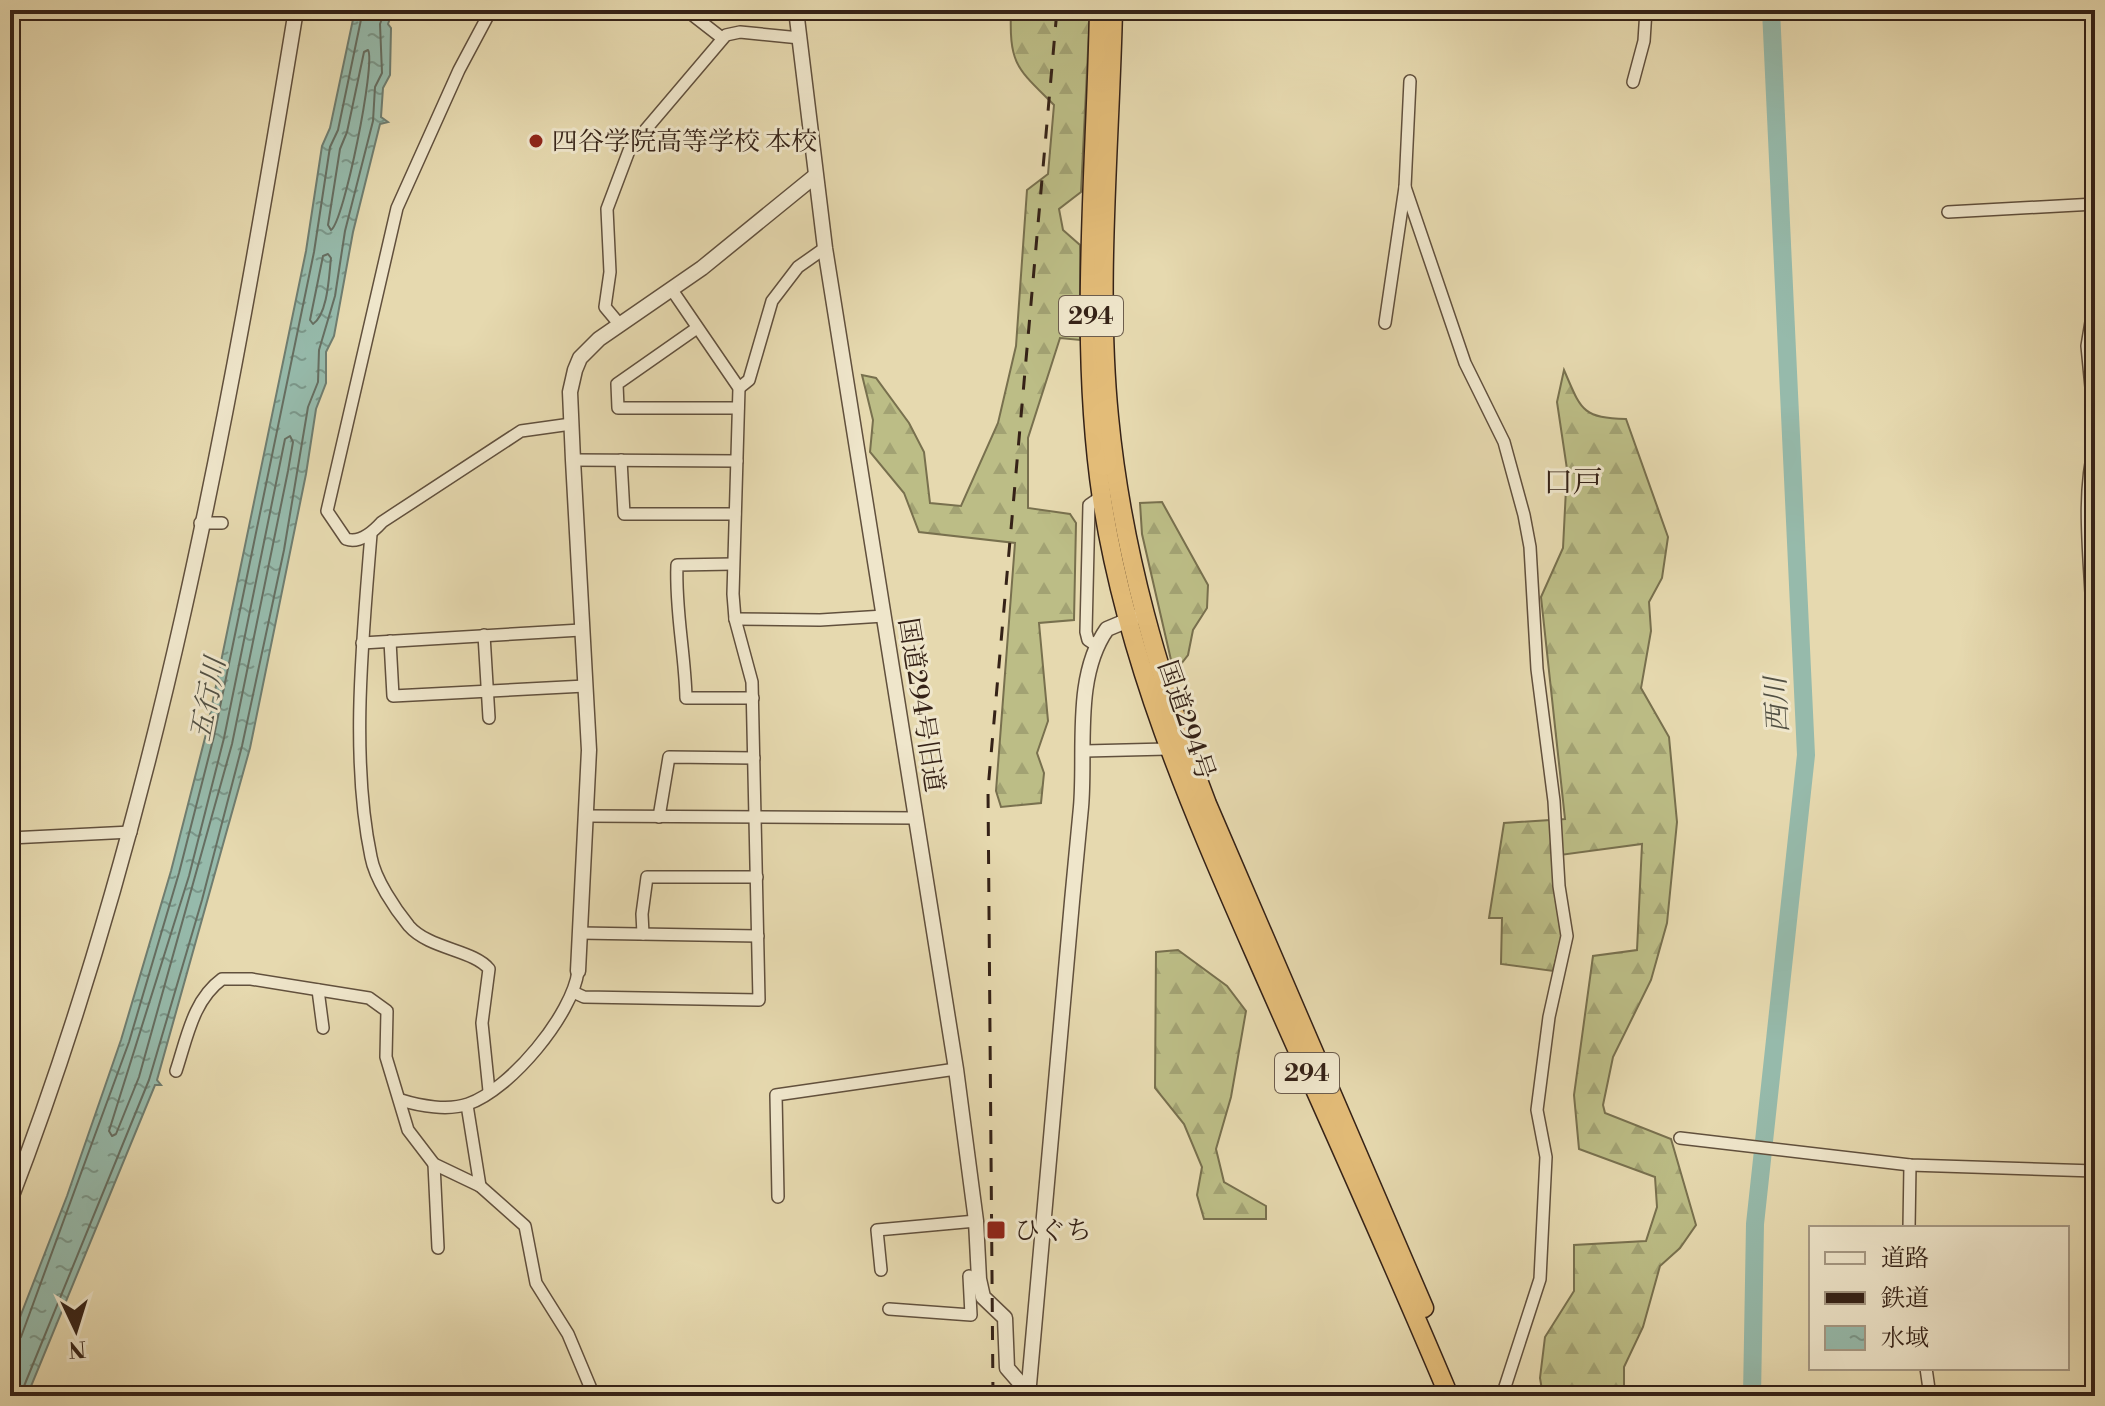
<svg xmlns="http://www.w3.org/2000/svg" width="2105" height="1406" font-family="'Libre Bodoni','Noto Serif JP',serif">
	<style>
		.forest { fill: url(#forest-firs); stroke: #78704e; stroke-width: 2 }
		.water { fill: url(#water-ripples); stroke: #6f7d70; stroke-width: 2 }
		.lines { fill: none; stroke-linecap: round; stroke-linejoin: round }
		.shore { stroke: #666e61; stroke-width: 2 }
		.river { stroke: #96baab; stroke-width: 18 }
		.minor-casing { stroke: #61503d; stroke-width: 14 }
		.tertiary-casing { stroke: #61503d; stroke-width: 17 }
		.trunk-casing { stroke: #352217; stroke-width: 21 }
		.minor { stroke: #efe6cb; stroke-width: 11 }
		.tertiary { stroke: #efe6cb; stroke-width: 14 }
		.trunk { stroke: #e3bc78; stroke-width: 18 }
		.rail { stroke: #352217; stroke-width: 3; stroke-dasharray: 14 14; stroke-linecap: butt }
		.poi-dot { fill: #8f2418; stroke: #efe6cb; stroke-width: 3 }
		.labels { text-anchor: middle; stroke-width: 6; stroke-linejoin: round; paint-order: stroke }
		.shield { fill: #efe6cb; stroke: #6d5d4d; stroke-width: 2 }
		.shield-label { font-size: 24px; font-weight: bold; fill: #352217 }
		.poi-label { font-size: 26px; fill: #352217; stroke: #efe6cb; text-anchor: start }
		.street-label { font-size: 26px; fill: #352217; stroke: #efe6cb }
		.water-label { font-size: 28px; font-style: italic; fill: #525043; stroke: #efe6cb }
		.quarter-label { font-size: 30px; fill: #352217; stroke: #efe6cb }
	</style>
	<defs>
		<pattern id="forest-firs" width="22" height="20" patternUnits="userSpaceOnUse" patternTransform="scale(2)"><rect width="22" height="20" fill="#bcbd86"/><path d="M5 1l3.5 6h-7zM16 11l3.5 6h-7z" fill="#a2a273"/></pattern>
		<pattern id="water-ripples" width="26" height="14" patternUnits="userSpaceOnUse" patternTransform="scale(2)"><rect width="26" height="14" fill="#96baab"/><path d="M2 4q2-2 4 0t4 0M15 11q2-2 4 0t4 0" fill="none" stroke="#7b978a"/></pattern>
	</defs>
	<rect width="100%" height="100%" fill="#e6d9af"/>
	<filter id="stains"><feTurbulence type="fractalNoise" baseFrequency=".0025" numOctaves="4"/><feColorMatrix values="0 0 0 0 .2 0 0 0 0 .09 0 0 0 0 .02 0 0 0 .5 -.17"/></filter>
	<radialGradient id="worn" r=".72"><stop offset=".6" stop-color="#630" stop-opacity="0"/><stop offset="1" stop-color="#630" stop-opacity=".3"/></radialGradient>
	<g class="forest">
		<path d="M 1011,10 L 1090,10 L 1081,192 L 1059,209 L 1063,230 L 1080,245 L 1080,340 L 1060,338 L 1028,438 L 1028,508 L 1070,514 L 1076,523 L 1074,620 L 1039,623 L 1048,721 L 1037,753 L 1044,773 L 1041,803 L 1001,807 L 996,791 L 1015,543 L 919,532 L 904,493 L 870,452 L 873,420 L 862,375 L 876,378 L 909,423 L 924,452 L 930,503 L 961,506 L 998,423 L 1016,346 L 1027,190 L 1048,174 L 1054,105 C 1017,68 1009,65 1011,10 Z"/>
		<path d="M 1564,370 C 1581,409 1581,418 1626,419 L 1668,537 L 1662,578 L 1649,602 L 1651,631 L 1641,688 L 1669,737 L 1677,822 L 1667,923 L 1651,980 L 1613,1057 L 1603,1105 L 1605,1113 L 1671,1139 L 1696,1225 L 1680,1248 L 1660,1266 L 1643,1327 L 1624,1367 L 1624,1396 L 1543,1396 L 1540,1378 L 1545,1337 L 1574,1291 L 1574,1245 L 1646,1241 L 1657,1207 L 1655,1177 L 1579,1149 L 1574,1095 L 1593,956 L 1637,950 L 1642,844 L 1552,856 L 1562,936 L 1553,971 L 1501,964 L 1502,918 L 1489,918 L 1504,823 L 1565,819 L 1541,597 L 1563,548 L 1567,469 L 1557,402 Z"/>
		<polygon points="1162,502 1208,585 1207,608 1193,630 1188,655 1174,673 1142,534 1140,503"/>
		<polygon points="1178,950 1227,986 1246,1011 1231,1097 1216,1149 1224,1182 1266,1206 1266,1219 1204,1219 1197,1195 1202,1167 1184,1124 1155,1088 1156,952"/>
	</g>
	<polygon class="water" points="355,10 393,10 388,24 391,28 390,75 383,88 381,117 388,122 380,124 353,232 334,336 326,352 326,383 316,409 306,474 250,748 157,1080 161,1085 155,1085 27,1396 10,1396 10,1343 67,1196 121,1040 171,871 206,734 306,251 322,146 330,128"/>
	<g class="lines">
		<g class="shore">
			<path d="M 368,50 C 376,62 344,222 331,230 L 328,225 L 340,149 L 347,132 L 364,52 Z"/>
			<path d="M 328,254 L 331,258 C 329,275 328,314 313,324 L 310,320 L 323,256 Z"/>
			<polygon points="290,436 293,442 288,471 232,744 139,1077 116,1134 112,1136 109,1131 189,876 224,738 285,439"/>
			<polyline points="10,1343 21,1337 129,1042 179,873 214,736 314,252 330,147 338,130 363,10"/>
			<polyline points="20,1396 149,1080 202,900 242,746 284,550 308,407 318,382 319,350 335,296 345,231 373,121 375,87 382,73 380,24 385,10"/>
		</g>
		<polyline class="river" points="1752,1396 1755,1224 1806,755 1771,10"/>
		<defs>
			<g id="minor">
				<path d="M 491,10 L 459,70 L 397,208 L 327,511 L 346,539 C 360,544 373,532 382,522 L 521,431 L 571,424"/>
				<polyline points="686,10 722,38"/>
				<polyline points="1633,82 1644,41 1646,10"/>
				<polyline points="1405,187 1465,363 1504,442 1524,515 1530,547 1537,669 1554,801 1559,886 1567,936 1549,1017 1537,1110 1546,1157 1540,1279 1502,1396"/>
				<polyline points="1948,212 2095,204"/>
				<polyline points="2095,298 2087,346 2095,428"/>
				<polyline points="1385,323 1405,187 1410,81"/>
				<polyline points="620,325 605,307 610,272 607,209 630,148 726,35 740,32 800,38"/>
				<polyline points="697,328 617,384 618,408 738,408"/>
				<polyline points="739,388 749,380 772,301 798,267 825,248"/>
				<polyline points="573,460 737,461"/>
				<polyline points="621,460 624,514 735,514"/>
				<polyline points="200,523 222,523"/>
				<path d="M 371,534 C 363,635 350,757 371,857 C 375,879 395,909 409,926 C 429,949 474,950 489,969 L 482,1023 L 489,1091"/>
				<path d="M 733,564 L 677,565 C 675,610 685,653 686,698 L 753,698"/>
				<path d="M 2092,613 C 2090,557 2081,498 2095,443"/>
				<polyline points="735,619 820,620 884,616"/>
				<polyline points="484,635 489,718"/>
				<polyline points="390,641 393,696 585,686"/>
				<polyline points="362,643 581,630"/>
				<polyline points="1097,646 1088,640 1086,632 1089,505 1102,496"/>
				<polyline points="1085,751 1167,749"/>
				<polyline points="586,816 916,818"/>
				<polyline points="659,817 669,757 754,758"/>
				<polyline points="10,838 131,832"/>
				<polyline points="580,933 758,936"/>
				<polyline points="643,934 642,914 647,877 757,877"/>
				<polyline points="318,990 323,1028"/>
				<polyline points="573,992 584,997 759,1000 752,682 735,619 733,594 739,388 672,290"/>
				<path d="M 176,1071 C 187,1038 193,1000 222,979 L 251,979 L 369,998 L 387,1011 L 386,1057 L 408,1130 L 434,1164 L 480,1186 L 525,1226 L 536,1283 L 568,1334 L 594,1396"/>
				<path d="M 401,1100 C 420,1106 448,1111 468,1104 C 510,1090 573,1014 578,971"/>
				<polyline points="467,1105 480,1186"/>
				<polyline points="1680,1138 1910,1165 2095,1171"/>
				<polyline points="434,1164 438,1248"/>
				<polyline points="778,1197 776,1095 956,1069"/>
				<polyline points="1909,1228 1910,1165"/>
				<polyline points="881,1270 877,1230 976,1221"/>
				<polyline points="889,1309 971,1315 969,1276"/>
				<polyline points="1926,1368 1930,1396"/>
			</g>
			<g id="tertiary">
				<polyline points="796,10 825,248 956,1069 976,1221 979,1279 983,1297 1005,1318 1007,1368 1028,1392"/>
				<polyline points="578,971 589,750 573,460 570,392 575,370 580,358 599,339 702,268 815,176"/>
				<path d="M 10,1201 C 157,819 230,412 296,10"/>
				<path d="M 1028,1396 C 1045,1199 1062,1003 1081,807 C 1086,751 1073,677 1107,629 L 1138,616"/>
			</g>
			<g id="trunk">
				<path d="M 1099,10 C 1096,172 1078,338 1102,499 C 1127,661 1190,806 1255,954 C 1320,1102 1387,1248 1449,1396"/>
				<path d="M 1113,10 C 1110,142 1096,286 1109,417 C 1122,552 1159,678 1207,804 L 1424,1308"/>
			</g>
		</defs>
		<use href="#minor" class="minor-casing"/>
		<use href="#tertiary" class="tertiary-casing"/>
		<use href="#trunk" class="trunk-casing"/>
		<use href="#minor" class="minor"/>
		<use href="#tertiary" class="tertiary"/>
		<use href="#trunk" class="trunk"/>
		<polyline class="rail" points="993,1396 988,789 1057,10"/>
	</g>
	<g class="poi-dot">
		<circle cx="536" cy="141" r="8"/>
		<rect x="986" y="1220" width="20" height="20" rx="4"/>
	</g>
	<g class="labels">
		<g class="shield">
			<rect x="1059" y="296" width="64" height="40" rx="6"/>
			<rect x="1275" y="1053" width="64" height="40" rx="6"/>
		</g>
		<g class="shield-label">
			<text x="1091" y="324">294</text>
			<text x="1307" y="1081">294</text>
		</g>
		<g class="poi-label">
			<text x="552" y="150">四谷学院高等学校 本校</text>
			<text x="1014" y="1239">ひぐち</text>
		</g>
		<g class="street-label">
			<text transform="translate(922 705) rotate(81)" y="9">国道294号旧道</text>
			<text transform="translate(1187 720) rotate(71)" y="9">国道294号</text>
		</g>
		<g class="water-label">
			<text transform="translate(207 699) rotate(-79)" y="10">五行川</text>
			<text transform="translate(1776 705) rotate(-93)" y="10">西川</text>
		</g>
		<g class="quarter-label">
			<text x="1573" y="492">口戸</text>
		</g>
	</g>
	<rect width="2105" height="1406" fill="none" stroke="#e6d9af" stroke-width="40"/>
	<rect x="12" y="12" width="2081" height="1382" fill="none" stroke="#352217" stroke-width="4"/>
	<rect x="20" y="20" width="2065" height="1366" fill="none" stroke="#352217" stroke-width="2"/>
	<rect x="1809" y="1226" width="260" height="144" fill="#efe6cb" stroke="#a59883" stroke-width="2"/>
	<rect x="1825" y="1252" width="40" height="12" fill="#efe6cb" stroke="#a59883" stroke-width="2"/>
	<text x="1881" y="1266" font-size="24" fill="#352217">道路</text>
	<rect x="1825" y="1292" width="40" height="12" fill="#352217" stroke="#a59883" stroke-width="2"/>
	<text x="1881" y="1306" font-size="24" fill="#352217">鉄道</text>
	<rect x="1825" y="1326" width="40" height="24" fill="url(#water-ripples)" stroke="#a59883" stroke-width="2"/>
	<text x="1881" y="1346" font-size="24" fill="#352217">水域</text>
	<g transform="translate(76 1330) rotate(176)" stroke="#efe6cb" stroke-width="6" paint-order="stroke">
	<path d="M0-6L14 30L0 20L-14 30Z" fill="#352217"/>
	<text y="-12" font-size="22" font-weight="bold" text-anchor="middle" fill="#352217">N</text>
	</g>
	<rect width="100%" height="100%" filter="url(#stains)"/>
	<rect width="100%" height="100%" fill="url(#worn)"/>
</svg>
